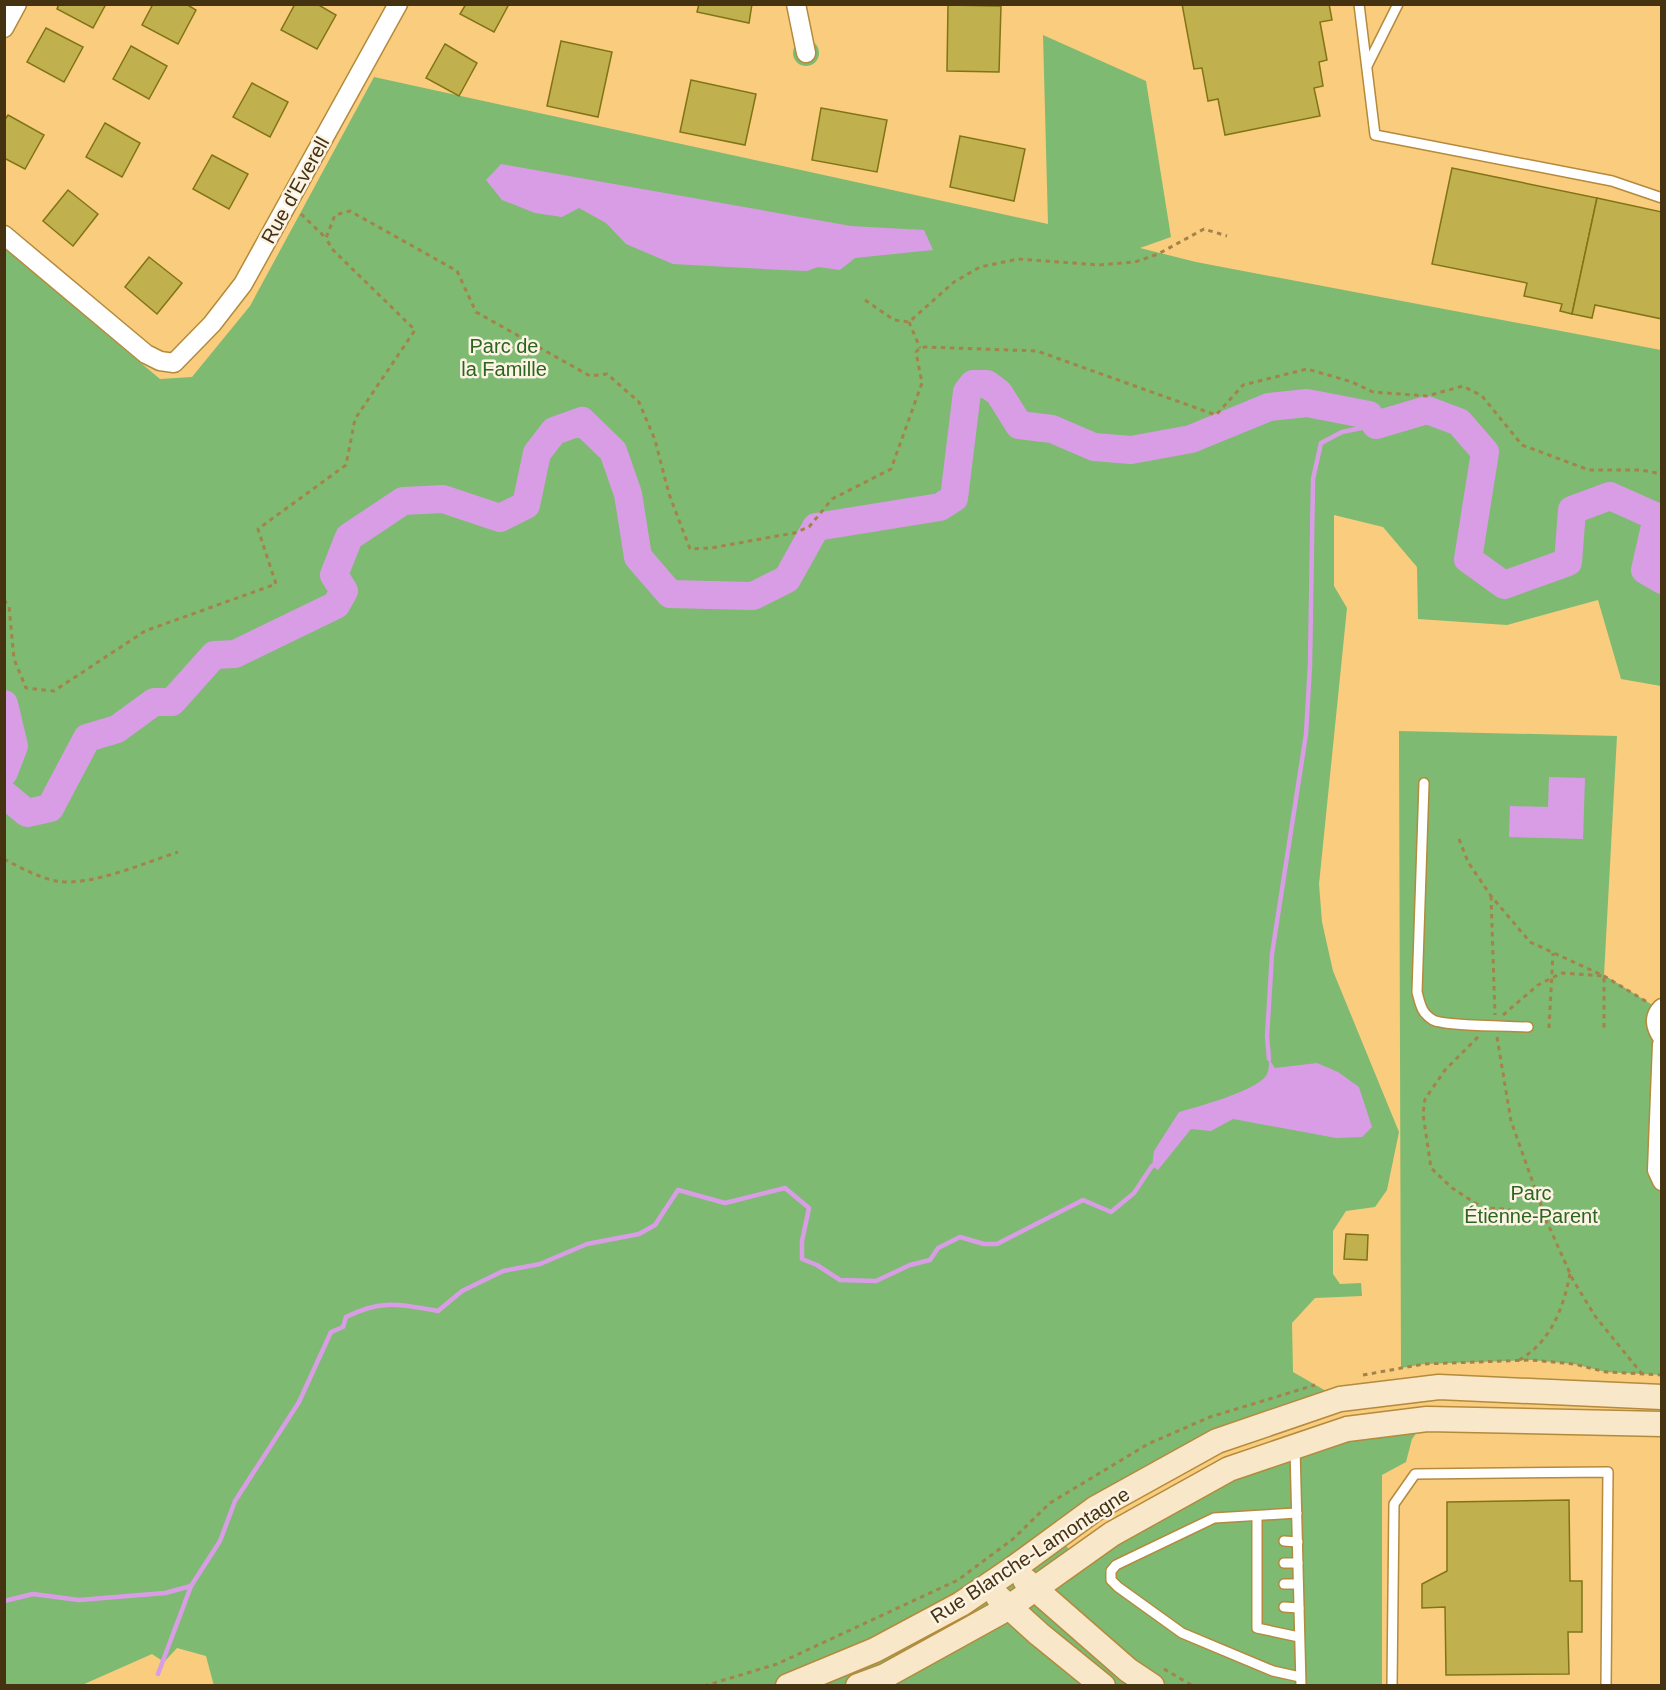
<svg xmlns="http://www.w3.org/2000/svg" width="1666" height="1690" font-family="Helvetica,sans-serif">
	<style>
		.green { fill: #7eba72 }
		.water { fill: #d99de6 }
		.lines { fill: none; stroke-linecap: round; stroke-linejoin: round }
		.stream { stroke: #d99de6; stroke-width: 4.5 }
		.river { stroke: #d99de6; stroke-width: 28 }
		.building { fill: #c0b04e; stroke: #827416; stroke-width: 1.5 }
		.lane-casing { stroke: #b48a3c; stroke-width: 12 }
		.street-casing { stroke: #b48a3c; stroke-width: 21 }
		.secondary-casing { stroke: #b48a3c; stroke-width: 27 }
		.path { stroke: #a3834a; stroke-width: 3; stroke-dasharray: 4.5 4.5; stroke-linecap: butt }
		.lane { stroke: #fff; stroke-width: 9 }
		.street { stroke: #fff; stroke-width: 18 }
		.secondary { stroke: #f8e8c9; stroke-width: 24 }
		.labels { text-anchor: middle; stroke-width: 5; stroke-linejoin: round; paint-order: stroke }
		.street-label { font-size: 20px; fill: #443211; stroke: #fcf3e4 }
		.park-label { font-size: 20px; fill: #2b651e; stroke: #fcf3e4 }
	</style>
	<rect width="100%" height="100%" fill="#f9cc7e"/>
	<g class="green">
		<polygon points="1043,35 1146,81 1171,237 1140,248 1196,262 1661,350 1661,686 1621,679 1598,600 1507,625 1418,619 1417,567 1383,527 1334,515 1334,586 1347,608 1319,884 1322,922 1333,971 1399,1132 1387,1190 1375,1207 1346,1211 1333,1231 1333,1274 1340,1284 1361,1283 1362,1296 1315,1298 1292,1323 1293,1372 1340,1399 1217,1441 1057,1536 1078,1559 1229,1469 1427,1419 1412,1439 1406,1462 1382,1475 1382,1685 214,1686 206,1656 177,1648 164,1662 152,1654 82,1685 5,1684 4,248 160,379 192,377 250,306 374,77 1048,224"/>
		<circle cx="806" cy="53" r="13"/>
		<polygon points="1399,731 1617,736 1604,975 1659,1009 1661,1375 1606,1372 1574,1364 1531,1360 1424,1364 1401,1368"/>
	</g>
	<g class="water">
		<polygon points="501,164 851,226 924,230 933,250 855,258 840,270 818,267 807,271 782,270 673,264 626,244 606,223 579,208 562,217 535,213 502,200 486,180"/>
		<polygon points="1549,777 1585,778 1583,839 1509,837 1510,806 1548,807"/>
		<path d="M 1269,1059 L 1275,1068 L 1317,1063 L 1338,1072 L 1359,1087 L 1372,1127 L 1362,1137 L 1336,1138 L 1233,1119 L 1211,1131 L 1191,1129 L 1158,1170 L 1152,1166 L 1154,1151 L 1179,1112 C 1197,1107 1260,1090 1267,1074 C 1269,1070 1269,1064 1269,1059 Z"/>
	</g>
	<g class="lines">
		<g class="stream">
			<polyline points="1269,1059 1267,1037 1272,954 1306,734 1310,665 1313,479 1321,443 1342,432 1376,425"/>
			<polyline points="4,1601 33,1594 79,1600 165,1593 191,1586"/>
			<path d="M 158,1674 L 191,1586 L 220,1541 L 235,1501 L 299,1402 L 331,1332 L 343,1327 L 346,1317 C 381,1299 401,1304 438,1311 L 462,1291 L 503,1271 L 540,1264 L 587,1244 L 639,1234 L 655,1225 L 678,1190 L 725,1203 L 785,1188 L 809,1208 L 802,1241 L 802,1259 L 817,1265 L 840,1280 L 876,1281 L 910,1265 L 930,1260 L 938,1248 L 960,1237 L 984,1244 L 997,1244 L 1083,1200 L 1111,1212 L 1134,1193 L 1152,1166"/>
		</g>
		<g class="river">
			<polyline points="4,704 14,746 4,772"/>
			<polyline points="4,794 27,813 50,808 87,738 117,729 154,702 172,702 214,655 235,654 336,605 344,591 334,575 349,537 403,501 443,499 500,518 526,505 537,453 554,431 582,421 613,451 628,494 638,557 670,594 753,596 787,579 816,527 940,507 954,498 967,392 973,384 987,384 999,393 1019,425 1052,429 1094,447 1131,450 1191,439 1269,407 1307,403 1369,415 1376,425 1427,410 1459,422 1485,452 1468,559 1504,585 1568,562 1572,510 1610,496 1657,517 1645,570 1662,580"/>
		</g>
	</g>
	<g class="building">
		<polygon points="59,4 106,4 93,28 57,9"/>
		<polygon points="153,4 186,4 196,10 178,44 142,25"/>
		<polygon points="295,4 317,4 336,15 317,49 281,30"/>
		<polygon points="466,4 509,4 494,32 460,14"/>
		<polygon points="699,4 752,4 749,23 697,12"/>
		<polygon points="1182,4 1329,4 1332,20 1320,22 1327,60 1319,62 1323,86 1314,88 1320,116 1225,135 1218,99 1208,101 1202,68 1194,69"/>
		<polygon points="948,5 1001,6 999,72 947,71"/>
		<polygon points="46,28 83,47 64,82 27,62"/>
		<polygon points="561,41 612,52 598,117 547,106"/>
		<polygon points="445,44 477,63 459,96 426,78"/>
		<polygon points="131,46 167,66 149,99 113,79"/>
		<polygon points="691,80 756,94 745,145 680,132"/>
		<polygon points="252,83 288,102 270,137 233,117"/>
		<polygon points="821,108 887,120 877,172 812,160"/>
		<polygon points="8,115 44,135 25,169 4,158 4,121"/>
		<polygon points="105,123 140,143 122,177 86,157"/>
		<polygon points="960,136 1025,149 1014,201 950,187"/>
		<polygon points="212,155 248,174 229,209 193,189"/>
		<polygon points="1452,168 1597,198 1572,314 1560,311 1562,304 1524,296 1527,283 1432,264"/>
		<polygon points="68,190 98,214 73,246 43,221"/>
		<polygon points="1597,198 1662,212 1662,319 1595,305 1592,318 1572,314"/>
		<polygon points="149,257 182,283 157,314 125,287"/>
		<polygon points="1346,1234 1368,1235 1367,1260 1344,1259"/>
		<polygon points="1569,1500 1570,1581 1582,1581 1582,1632 1568,1632 1569,1674 1446,1675 1445,1607 1422,1608 1422,1584 1447,1571 1447,1502"/>
	</g>
	<g class="lines">
		<defs>
			<g id="lane">
				<polyline points="1359,4 1375,135 1612,181 1662,198"/>
				<polyline points="1367,66 1398,4"/>
				<path d="M 1424,783 L 1417,992 C 1420,1003 1421,1013 1433,1020 C 1444,1026 1510,1026 1528,1027"/>
				<polyline points="1295,1448 1301,1686"/>
				<polyline points="1297,1513 1214,1518 1116,1565 1111,1571 1111,1580 1118,1587 1182,1633 1273,1671 1300,1677"/>
				<polyline points="1257,1516 1257,1628 1299,1637"/>
				<polyline points="1284,1541 1298,1542"/>
				<polyline points="1284,1563 1298,1563"/>
				<polyline points="1284,1584 1298,1584"/>
				<polyline points="1284,1607 1299,1608"/>
				<polyline points="1392,1686 1394,1504 1415,1474 1608,1472 1606,1686"/>
			</g>
			<g id="street">
				<polyline points="796,4 806,53"/>
				<polyline points="4,28 17,4"/>
				<polyline points="4,235 146,354 160,361 174,363 212,324 243,284 398,4"/>
				<path d="M 1662,1008 C 1653,1017 1655,1027 1662,1037"/>
				<polyline points="1662,1044 1657,1170 1662,1181"/>
			</g>
			<g id="secondary">
				<polyline points="1025,1580 1128,1670 1152,1686"/>
				<polyline points="998,1597 1039,1634 1103,1686"/>
				<polyline points="788,1686 875,1650 961,1604 1014,1568 1096,1508 1217,1441 1340,1399 1439,1387 1662,1397"/>
				<polyline points="858,1686 885,1676 1008,1608 1112,1534 1229,1469 1347,1429 1427,1419 1662,1424"/>
			</g>
		</defs>
		<use href="#lane" class="lane-casing"/>
		<use href="#street" class="street-casing"/>
		<use href="#secondary" class="secondary-casing"/>
		<g class="path">
			<polyline points="301,214 326,238"/>
			<polyline points="865,300 894,320 909,322 954,282 980,267 1018,259 1099,265 1135,262 1158,254 1204,229 1227,236"/>
			<polyline points="909,322 920,348"/>
			<polyline points="4,600 9,606 14,659 26,688 54,691 145,631 276,584 258,529 346,465 355,419 415,330 332,249 326,238 335,215 350,211 457,271 476,312 590,376 607,374 639,402 655,440 669,494 690,549 711,548 794,533 809,527 832,499 891,469 922,383 916,352 920,348 925,347 1037,351 1216,415 1243,385 1307,369 1352,382 1373,392 1427,396 1463,386 1482,396 1522,445 1589,470 1641,470 1662,474"/>
			<polyline points="1459,839 1468,862 1491,896 1530,942 1604,976 1647,1002"/>
			<path d="M 4,859 C 21,868 38,877 56,881 C 90,887 144,863 178,852"/>
			<polyline points="1491,896 1495,1015"/>
			<polyline points="1503,1015 1538,985 1562,973 1604,976 1604,1029"/>
			<polyline points="1549,1028 1553,953"/>
			<polyline points="1478,1037 1445,1070 1425,1099 1423,1114 1431,1168 1452,1188 1483,1208 1506,1209 1524,1213 1547,1222"/>
			<polyline points="1497,1037 1511,1121 1547,1222 1573,1280 1595,1316 1642,1374"/>
			<path d="M 1519,1360 C 1551,1342 1564,1307 1570,1273"/>
			<polyline points="1363,1375 1424,1364 1531,1360 1574,1364 1606,1372 1662,1375"/>
			<polyline points="1164,1669 1193,1686"/>
			<polyline points="704,1686 777,1664 958,1580 1013,1539 1050,1503 1148,1444 1210,1417 1315,1385"/>
		</g>
		<use href="#lane" class="lane"/>
		<use href="#street" class="street"/>
		<use href="#secondary" class="secondary"/>
	</g>
	<g class="labels">
		<g class="street-label">
			<text transform="translate(295 190) rotate(-61)" y="7">Rue d'Everell</text>
			<text transform="translate(1030 1555) rotate(-33)" y="7">Rue Blanche-Lamontagne</text>
		</g>
		<g class="park-label">
			<text x="504" y="353">Parc de<tspan x="504" dy="23">la Famille</tspan></text>
			<text x="1531" y="1200">Parc<tspan x="1531" dy="23">Étienne-Parent</tspan></text>
		</g>
	</g>
	<rect width="1666" height="1690" fill="none" stroke="#443211" stroke-width="12"/>
</svg>
